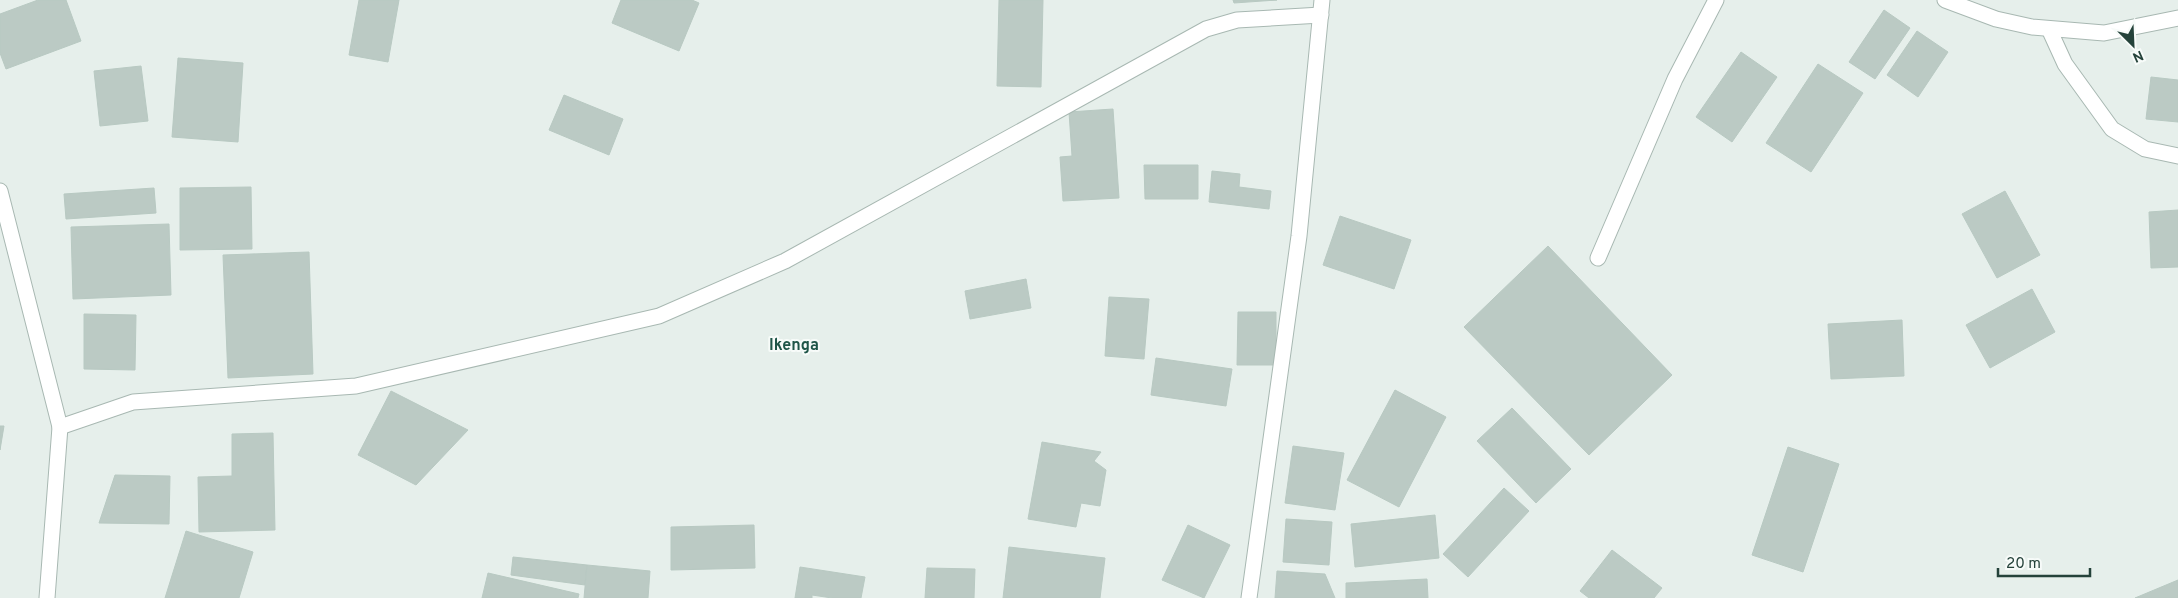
<svg xmlns="http://www.w3.org/2000/svg" width="2178" height="598" font-family="Overpass,sans-serif">
	<style>
		.building { fill: #bbcac4; stroke: #b8c9c2 }
		.lines { fill: none; stroke-linecap: round; stroke-linejoin: round }
		.minor-casing { stroke: #a8b8b2; stroke-width: 17 }
		.minor { stroke: #fff; stroke-width: 15 }
		.labels { text-anchor: middle; stroke-width: 4; stroke-linejoin: round; paint-order: stroke }
		.quarter-label { font-size: 16px; font-weight: bold; fill: #1f5548; stroke: #f7fbf9 }
	</style>
	<rect width="100%" height="100%" fill="#e6efeb"/>
	<g class="building">
		<polygon points="38,0 66,0 81,41 6,69 0,53 0,14"/>
		<polygon points="359,0 399,0 388,62 349,55"/>
		<polygon points="621,0 692,0 699,3 679,51 612,23"/>
		<polygon points="999,0 1043,0 1041,87 997,86"/>
		<polygon points="1233,0 1277,0 1234,3"/>
		<polygon points="1884,10 1910,28 1875,79 1849,62"/>
		<polygon points="1917,31 1948,52 1918,97 1887,75"/>
		<polygon points="1741,52 1777,77 1732,142 1696,117"/>
		<polygon points="178,58 243,63 238,142 172,137"/>
		<polygon points="1818,64 1863,93 1811,172 1766,143"/>
		<polygon points="141,66 148,121 100,126 94,71"/>
		<polygon points="2151,77 2178,80 2178,122 2146,119"/>
		<polygon points="564,95 623,119 609,155 549,130"/>
		<polygon points="1113,109 1119,198 1063,201 1060,157 1072,156 1069,112"/>
		<polygon points="1144,165 1198,165 1198,199 1145,199"/>
		<polygon points="1212,171 1240,174 1239,187 1271,191 1269,209 1209,202"/>
		<polygon points="251,187 252,249 180,250 180,188"/>
		<polygon points="154,188 156,213 66,219 64,194"/>
		<polygon points="2005,191 2040,255 1997,278 1962,214"/>
		<polygon points="2178,210 2178,267 2151,268 2149,212"/>
		<polygon points="1340,216 1411,240 1394,289 1323,265"/>
		<polygon points="169,224 171,295 73,299 71,227"/>
		<polygon points="1548,246 1672,375 1589,455 1464,327"/>
		<polygon points="309,252 313,374 228,378 223,255"/>
		<polygon points="1026,279 1031,308 970,319 965,291"/>
		<polygon points="2032,289 2055,332 1990,368 1966,325"/>
		<polygon points="1109,297 1149,299 1144,359 1105,356"/>
		<polygon points="1238,312 1276,312 1276,365 1237,365"/>
		<polygon points="84,314 136,315 135,370 84,369"/>
		<polygon points="1902,320 1904,376 1831,379 1828,324"/>
		<polygon points="1156,358 1232,369 1226,406 1151,395"/>
		<polygon points="1395,390 1446,417 1399,507 1347,480"/>
		<polygon points="391,391 468,430 416,485 358,455"/>
		<polygon points="1512,408 1571,469 1536,503 1477,441"/>
		<polygon points="0,426 4,426 0,450"/>
		<polygon points="273,433 275,530 199,532 198,477 232,476 232,434"/>
		<polygon points="1042,442 1101,452 1094,461 1106,470 1100,506 1081,503 1076,527 1028,519"/>
		<polygon points="1293,446 1344,453 1335,510 1285,503"/>
		<polygon points="1788,447 1839,464 1803,572 1752,555"/>
		<polygon points="115,475 170,476 169,524 99,523"/>
		<polygon points="1504,488 1529,511 1468,577 1443,554"/>
		<polygon points="1435,515 1439,558 1355,567 1351,524"/>
		<polygon points="1286,519 1332,522 1329,565 1283,562"/>
		<polygon points="754,525 755,568 671,570 671,527"/>
		<polygon points="1188,525 1230,545 1204,598 1162,580"/>
		<polygon points="186,531 253,552 239,598 165,598"/>
		<polygon points="1009,547 1105,558 1100,598 1003,598"/>
		<polygon points="1612,550 1662,588 1654,598 1589,598 1580,591"/>
		<polygon points="513,557 587,565 585,585 511,575"/>
		<polygon points="587,565 650,571 648,598 584,598"/>
		<polygon points="800,567 865,577 861,598 832,598 812,595 812,598 795,598"/>
		<polygon points="927,568 975,569 974,598 925,598"/>
		<polygon points="1277,571 1325,574 1335,598 1275,598"/>
		<polygon points="488,573 579,594 578,598 482,598"/>
		<polygon points="1427,579 1428,598 1346,598 1346,583"/>
		<polygon points="2178,580 2178,598 2135,598"/>
	</g>
	<g class="lines">
		<defs>
			<g id="minor">
				<polyline points="1945,0 1996,19 2032,27 2104,33 2178,18"/>
				<polyline points="2049,29 2065,64 2112,129 2145,149 2178,156"/>
				<polyline points="0,191 60,427"/>
				<polyline points="1598,258 1675,79 1716,0"/>
				<polyline points="47,598 60,427 133,402 356,386 659,316 785,261 1206,29 1237,20 1321,15"/>
				<polyline points="1249,598 1299,236 1322,0"/>
			</g>
		</defs>
		<use href="#minor" class="minor-casing"/>
		<use href="#minor" class="minor"/>
	</g>
	<g class="labels">
		<g class="quarter-label">
			<text x="794" y="350">Ikenga</text>
		</g>
	</g>
	<g transform="translate(2133 45) rotate(156)" stroke="#f7fbf9" stroke-width="4" paint-order="stroke">
	<path d="M0-4L9 19L0 12L-9 19Z" fill="#24423a"/>
	<text y="-8" font-size="14" font-weight="bold" text-anchor="middle" fill="#24423a">N</text>
	</g>
	<path d="M1998 568v8h92v-8" fill="none" stroke="#24423a" stroke-width="2.5"/>
	<text x="2006" y="568" font-size="15" fill="#24423a" stroke="#f7fbf9" stroke-width="4" paint-order="stroke">20 m</text>
</svg>
